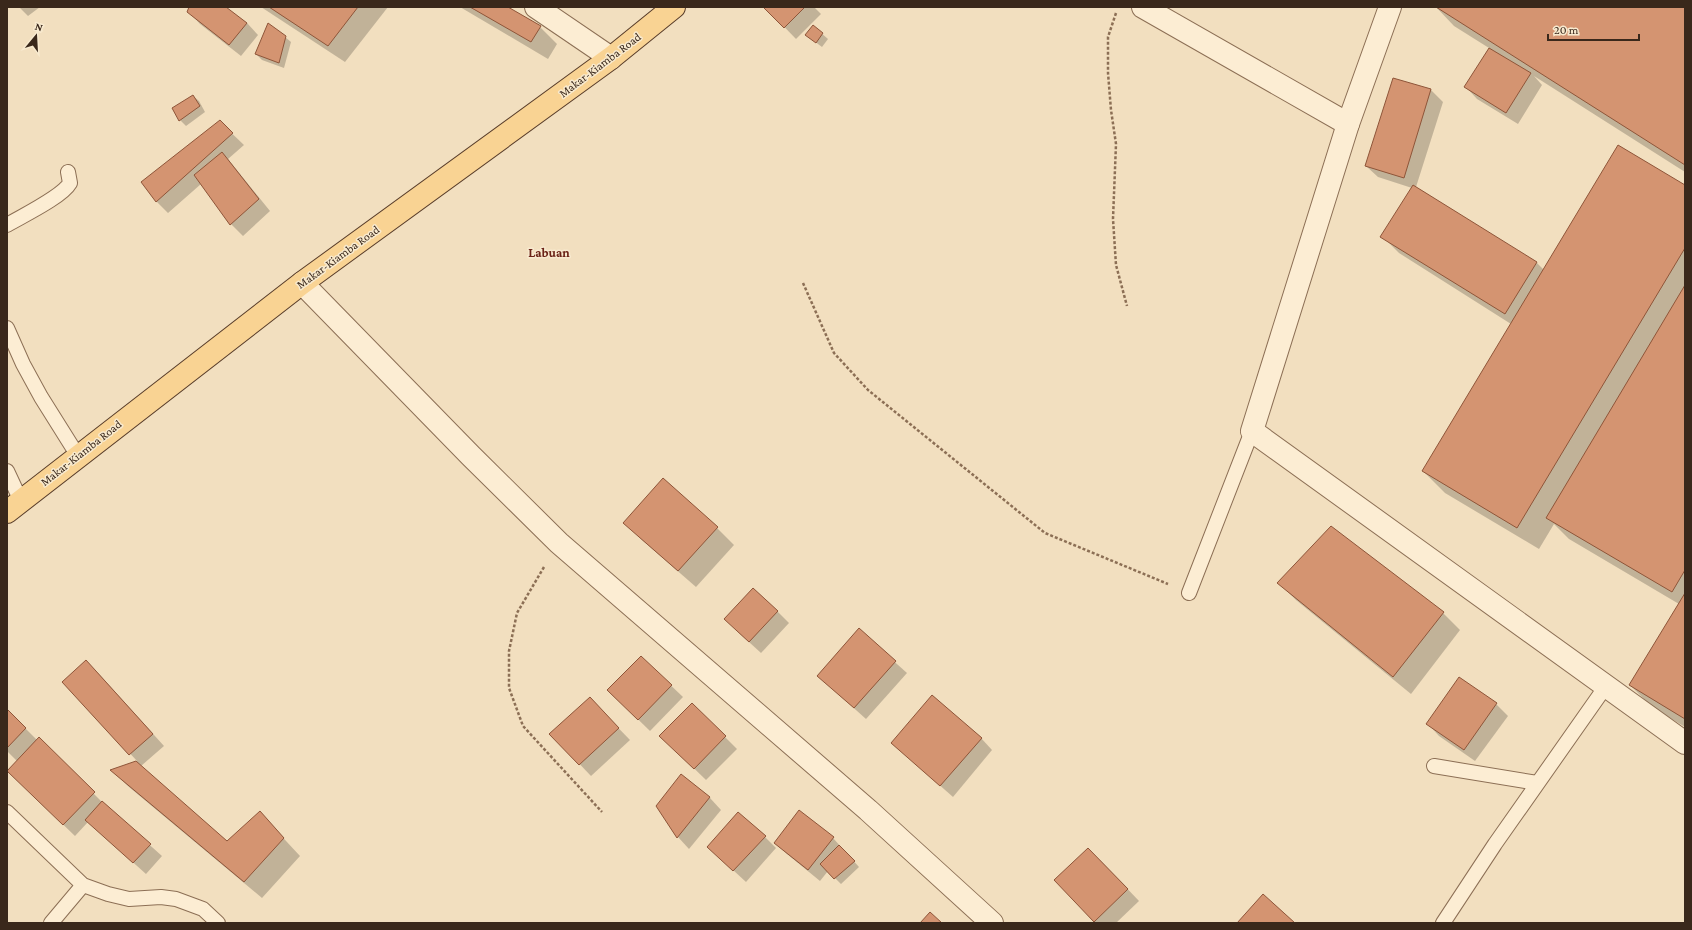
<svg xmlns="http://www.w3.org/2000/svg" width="1692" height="930" font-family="'Crimson Pro',serif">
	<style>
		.shadow { fill: #0003 }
		.building { fill: #d49471; stroke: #8e5539 }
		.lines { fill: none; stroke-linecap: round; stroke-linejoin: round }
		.service-casing { stroke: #8c6f55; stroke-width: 16 }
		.minor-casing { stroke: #8c6f55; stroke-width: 24 }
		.primary-casing { stroke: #593d2a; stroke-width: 24 }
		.path { stroke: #8c6f55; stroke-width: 2.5; stroke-dasharray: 3 2; stroke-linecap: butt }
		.service { stroke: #fcedd3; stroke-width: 14 }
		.minor { stroke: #fcedd3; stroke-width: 22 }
		.primary { stroke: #f9d393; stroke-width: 22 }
		.labels { text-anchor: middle; stroke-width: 3; stroke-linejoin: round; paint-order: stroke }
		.street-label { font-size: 12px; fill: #3a281b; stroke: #f8eacf }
		.neighbourhood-label { font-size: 13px; font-weight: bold; fill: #6b2317; stroke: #f8eacf }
	</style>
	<rect width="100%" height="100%" fill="#f2dfbf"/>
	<g class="shadow">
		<polygon points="19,7 40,7 28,16"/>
		<polygon points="190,7 224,7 247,23 258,35 241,56 200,24 189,12"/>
		<polygon points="261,7 388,7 345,62"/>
		<polygon points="460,7 506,7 540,27 557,44 548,59"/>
		<polygon points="765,7 814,7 821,14 796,39"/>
		<polygon points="1436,7 1685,7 1685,172 1534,76 1542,85 1518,124 1477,99 1466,87 1489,48 1454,26"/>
		<polygon points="813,26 828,39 822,47 806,35"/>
		<polygon points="285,37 291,42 284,68 262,60 256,54"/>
		<polygon points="1394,79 1431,90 1443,102 1416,187 1537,263 1544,270 1685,186 1685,727 1652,707 1630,685 1679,604 1569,539 1554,524 1539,549 1445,493 1423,471 1511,324 1399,253 1382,236 1412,188 1378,177 1366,166"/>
		<polygon points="193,96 199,101 205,112 186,126 180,120 174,108"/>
		<polygon points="220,122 244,145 228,159 270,211 243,236 231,224 201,184 168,213 157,202 143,182"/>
		<polygon points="625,523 717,528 734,545 696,587 642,540"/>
		<polygon points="1331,528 1443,613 1460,630 1411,694 1296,600 1279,583"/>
		<polygon points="777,611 789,623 761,653 737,631"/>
		<polygon points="859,630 907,673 866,719 818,676"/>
		<polygon points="641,657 683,697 650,731 608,690"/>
		<polygon points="98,673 164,746 141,766 227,842 260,813 300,856 262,898 129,787 112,771 137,761 64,682"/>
		<polygon points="692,704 737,749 706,780 672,747"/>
		<polygon points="1496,704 1508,716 1475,761 1439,736 1428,724"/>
		<polygon points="7,710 37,740 39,739 105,805 162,856 146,874 88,822 75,836 19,782 17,761 7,751"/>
		<polygon points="601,710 630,740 591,776 551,734"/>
		<polygon points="981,738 992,750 953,797 892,743"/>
		<polygon points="681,776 710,798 721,810 689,849 678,837 657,806"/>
		<polygon points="765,837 776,848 746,882 720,858"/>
		<polygon points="833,838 859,867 841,884 828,871 820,881 787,854 775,843"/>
		<polygon points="1100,860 1139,901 1116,923 1096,923 1055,880"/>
	</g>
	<g class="building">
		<polygon points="189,7 226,7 247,23 229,45 187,12"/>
		<polygon points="269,7 358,7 328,46"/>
		<polygon points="470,7 508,7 541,26 531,42"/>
		<polygon points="763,7 805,7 784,28"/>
		<polygon points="1436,7 1685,7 1685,165"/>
		<polygon points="268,23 286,36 279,63 255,54"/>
		<polygon points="813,25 823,33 816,43 805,35"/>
		<polygon points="1489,48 1531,73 1506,113 1464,87"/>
		<polygon points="1393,78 1431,89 1404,178 1365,166"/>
		<polygon points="193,95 200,106 179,121 172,108"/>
		<polygon points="220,120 233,133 156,202 141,182"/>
		<polygon points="1618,145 1685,185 1685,248 1517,528 1422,471"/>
		<polygon points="222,152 259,199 230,225 194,175"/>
		<polygon points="1413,185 1537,262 1505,314 1380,237"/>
		<polygon points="1685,285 1685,570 1672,592 1546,518"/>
		<polygon points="663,478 718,527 678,571 623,523"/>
		<polygon points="1331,526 1444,612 1393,677 1277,583"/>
		<polygon points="753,588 778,611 749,642 724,619"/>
		<polygon points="1685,593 1685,719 1629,685"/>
		<polygon points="859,628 896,661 854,708 817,676"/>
		<polygon points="641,656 672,685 638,720 607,690"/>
		<polygon points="86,660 153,734 129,755 62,682"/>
		<polygon points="1459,677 1497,703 1464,750 1426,724"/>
		<polygon points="932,695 982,738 940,786 891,743"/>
		<polygon points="590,697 619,728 579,765 549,734"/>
		<polygon points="692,703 726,736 694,769 659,736"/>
		<polygon points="7,709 26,728 7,748"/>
		<polygon points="39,737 95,792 63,825 7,771"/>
		<polygon points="136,761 227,841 260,811 284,838 244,882 110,770"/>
		<polygon points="681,774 710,797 677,838 656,806"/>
		<polygon points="102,801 151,844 133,863 85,820"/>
		<polygon points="799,810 834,837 808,870 774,843"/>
		<polygon points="738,812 766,836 733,871 707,847"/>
		<polygon points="839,845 855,861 834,879 820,864"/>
		<polygon points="1088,848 1128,889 1094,922 1054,880"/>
		<polygon points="1263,894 1295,923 1237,923"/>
		<polygon points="930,912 942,923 920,923"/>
	</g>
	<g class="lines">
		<defs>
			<g id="service">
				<path d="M 7,225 C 22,216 62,197 70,183 L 68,172"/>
				<polyline points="7,328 23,364 41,397 78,456"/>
				<polyline points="7,471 21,501"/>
				<polyline points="1189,593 1252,431"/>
				<polyline points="1434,766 1537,783"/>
				<polyline points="7,812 83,885 108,894 129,899 161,897 176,899 203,909 218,923"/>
				<polyline points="51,923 83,885"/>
				<polyline points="1443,923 1495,844 1606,686"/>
			</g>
			<g id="minor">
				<polyline points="536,7 611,58"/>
				<polyline points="1143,7 1348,124"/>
				<polyline points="1390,7 1348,124 1252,431 1685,743"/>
				<polyline points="302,283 471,456 559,543 868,810 992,923"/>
			</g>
			<polyline id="primary" points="7,512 302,283 611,58 674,7"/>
		</defs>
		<use href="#service" class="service-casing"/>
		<use href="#minor" class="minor-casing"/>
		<use href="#primary" class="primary-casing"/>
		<g class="path">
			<polyline points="1116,13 1108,37 1108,73 1111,110 1116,144 1113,219 1116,265 1127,306"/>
			<polyline points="803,283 834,353 868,390 1045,533 1168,584"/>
			<polyline points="544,567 517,613 509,651 509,688 523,726 602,812"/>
		</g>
		<use href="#service" class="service"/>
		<use href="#minor" class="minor"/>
		<use href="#primary" class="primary"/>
	</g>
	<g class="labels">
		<g class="street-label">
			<text transform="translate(600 65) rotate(-37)" y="4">Makar-Kiamba Road</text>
			<text transform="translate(338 257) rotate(-36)" y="4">Makar-Kiamba Road</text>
			<text transform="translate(81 453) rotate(-38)" y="4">Makar-Kiamba Road</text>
		</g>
		<g class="neighbourhood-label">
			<text x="549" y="257">Labuan</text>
		</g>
	</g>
	<rect width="1692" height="930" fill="none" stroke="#3a281b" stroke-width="16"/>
	<g transform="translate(36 36) rotate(18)" stroke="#f8eacf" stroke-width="3" paint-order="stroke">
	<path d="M0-3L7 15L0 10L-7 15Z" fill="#3a281b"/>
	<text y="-6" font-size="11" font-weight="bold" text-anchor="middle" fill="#3a281b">N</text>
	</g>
	<path d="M1548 34v6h91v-6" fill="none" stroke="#3a281b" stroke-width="2"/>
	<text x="1554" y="34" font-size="12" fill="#3a281b" stroke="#f8eacf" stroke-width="3" paint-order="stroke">20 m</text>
</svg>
